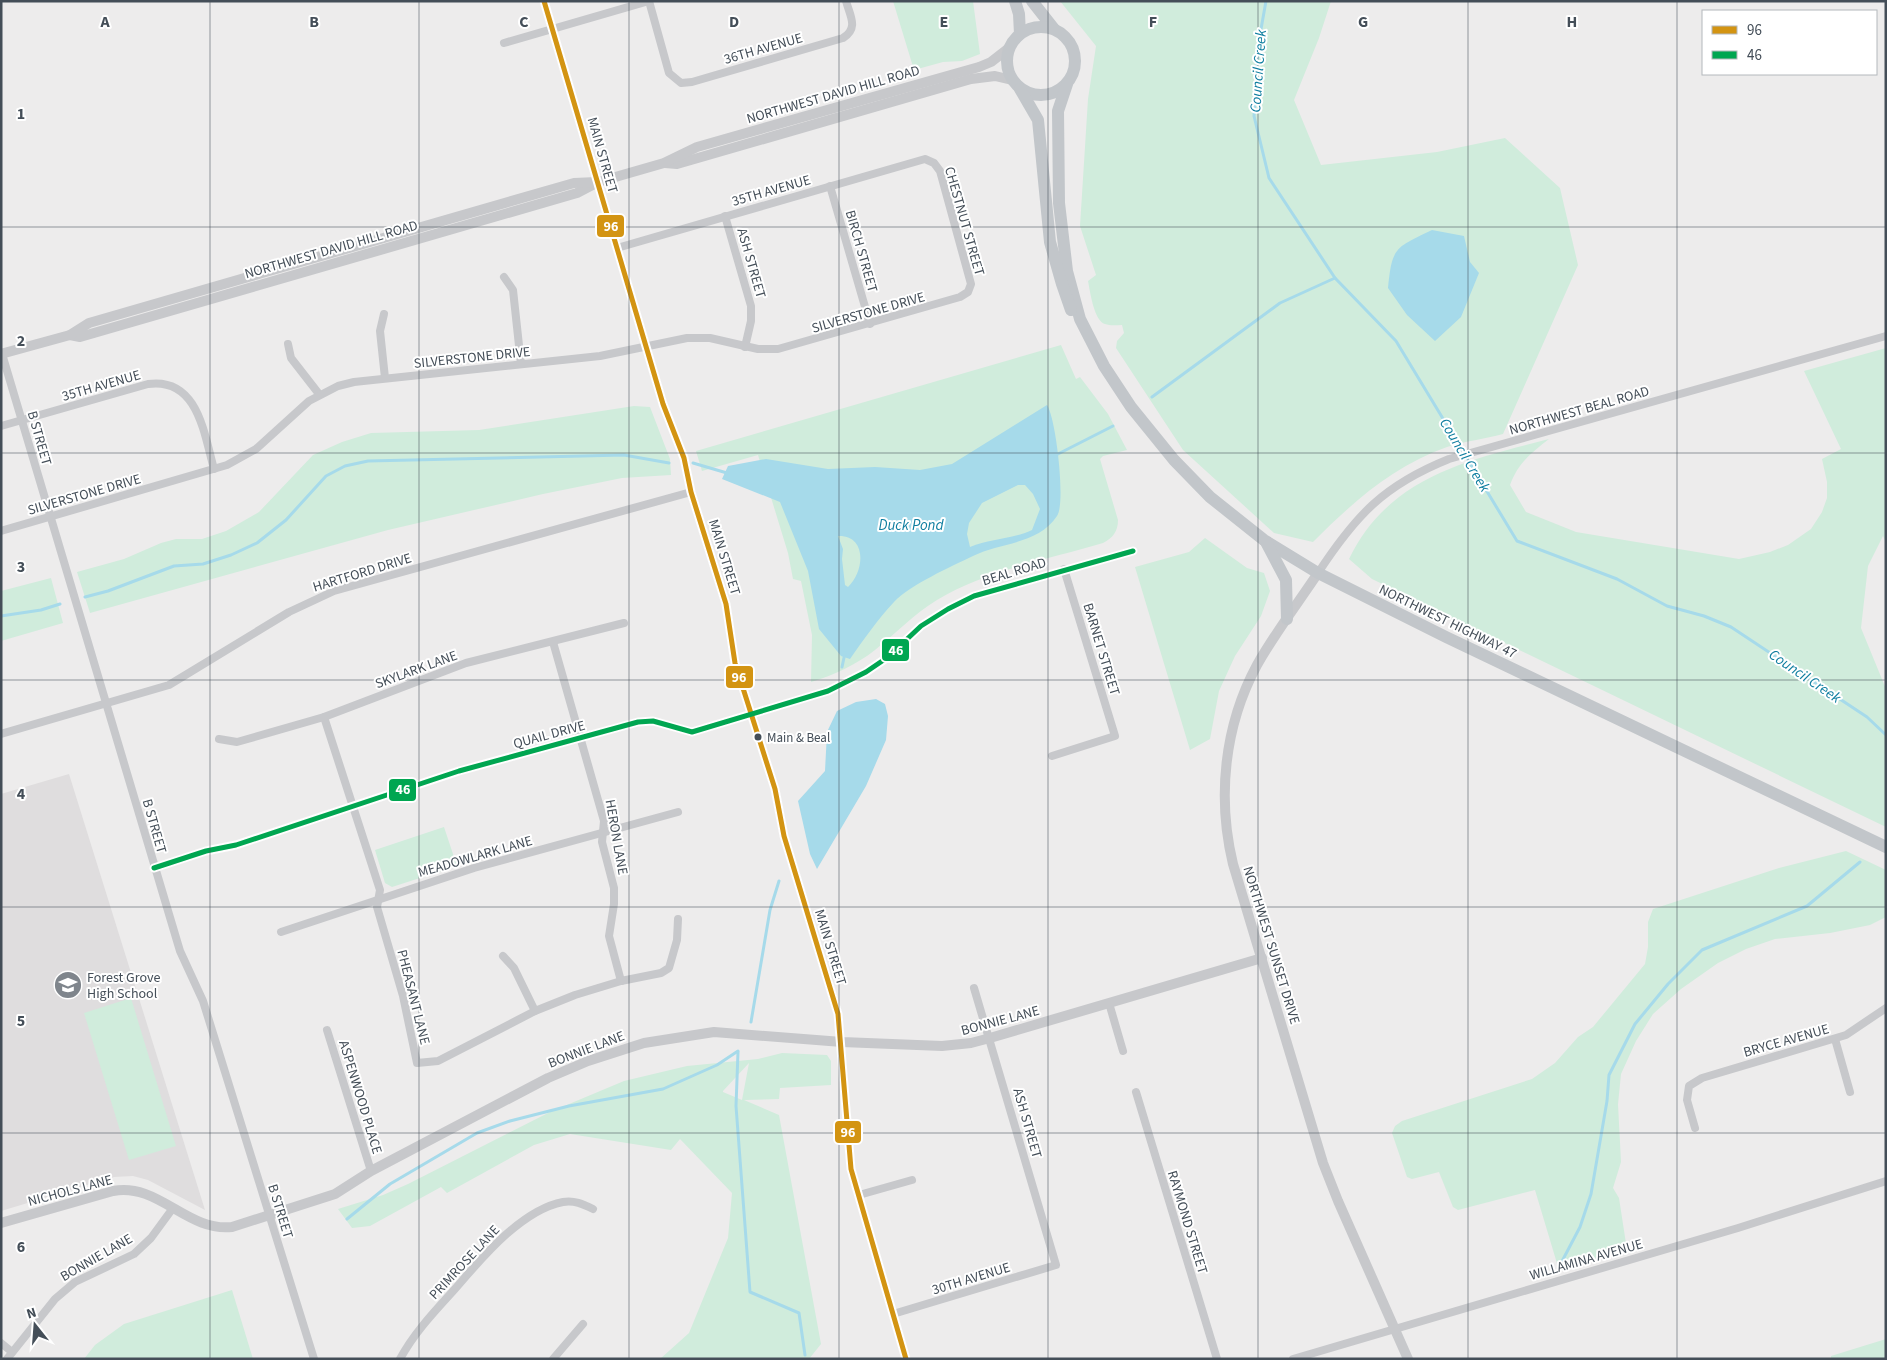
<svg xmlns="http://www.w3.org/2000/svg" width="1887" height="1360" font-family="'Source Sans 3',sans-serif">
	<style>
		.education { fill: #dfddde }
		.green { fill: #d0ecdc; fill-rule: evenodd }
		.water { fill: #a6daea; fill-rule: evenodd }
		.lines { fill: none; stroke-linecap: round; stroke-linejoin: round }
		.stream { stroke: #a6daea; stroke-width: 3 }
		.minor { stroke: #c7c8cb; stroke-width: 8 }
		.tertiary { stroke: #c7c8cb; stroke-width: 10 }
		.primary { stroke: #c2c6ca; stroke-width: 12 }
		.bus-1-casing { stroke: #fff; stroke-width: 9 }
		.bus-2-casing { stroke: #fff; stroke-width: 9 }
		.bus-1 { stroke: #d39412; stroke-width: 5 }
		.bus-2 { stroke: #00a651; stroke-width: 5 }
		.grid { fill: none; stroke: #444e58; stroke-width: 1; stroke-opacity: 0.55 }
		.bus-dot { fill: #444e58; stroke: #fff; stroke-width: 2 }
		.labels { text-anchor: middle; stroke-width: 4; stroke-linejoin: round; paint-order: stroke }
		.bus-label { font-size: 13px; fill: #444e58; stroke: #fff; text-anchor: start }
		.street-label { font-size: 14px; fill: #444e58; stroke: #fff }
		.poi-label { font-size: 14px; fill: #444e58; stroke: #fff; text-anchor: start }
		.water-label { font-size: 15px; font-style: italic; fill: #0f7ea0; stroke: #fff }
		.grid-label { font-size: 16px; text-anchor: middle; font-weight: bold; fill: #444e58; stroke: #fff; stroke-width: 4; stroke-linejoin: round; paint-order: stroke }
		.line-badge { stroke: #fff; stroke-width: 2 }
		.badge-label { font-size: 14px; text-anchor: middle; font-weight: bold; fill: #fff }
	</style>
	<rect width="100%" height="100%" fill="#edecec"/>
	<polygon class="education" points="69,774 205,1210 148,1180 133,1176 114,1177 1,1211 1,794"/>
	<g class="green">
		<polygon points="893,1 973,1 980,54 962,61 943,62 914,70"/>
		<path d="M 1060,1 L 1331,1 L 1319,38 L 1294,100 L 1321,165 L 1437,152 L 1505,138 L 1560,188 L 1578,265 L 1503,434 C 1485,439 1465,441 1447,447 C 1393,466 1353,502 1313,542 L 1274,533 L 1183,450 L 1116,348 L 1117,341 L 1124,333 L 1122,325 C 1117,325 1110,326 1105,324 C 1094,321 1090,291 1088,281 L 1096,275 L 1080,226 L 1088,99 L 1096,46 Z"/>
		<path d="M 1061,345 L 1076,379 L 1080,377 L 1108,414 L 1127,450 L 1103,456 L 1100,459 L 1118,520 C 1118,531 1113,538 1103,543 C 1049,559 985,571 937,600 C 914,614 896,633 875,650 C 856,665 834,675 811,682 L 812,635 L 801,581 L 793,579 L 788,553 L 758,455 L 702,471 L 696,451 Z"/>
		<path d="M 1886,348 L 1886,542 L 1883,536 L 1868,566 L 1861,628 L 1886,689 L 1886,827 L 1372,579 L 1349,559 C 1389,476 1469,460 1549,439 C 1531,453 1518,463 1510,485 L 1526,512 L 1576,532 L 1739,559 L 1770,552 L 1788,545 L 1811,529 L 1822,512 L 1827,498 L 1827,482 L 1822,459 L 1841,449 L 1804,371 Z"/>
		<polygon points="634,406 650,407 670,459 671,475 622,478 543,494 388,530 90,613 77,572 124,559 161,543 176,539 202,539 226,531 259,512 313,455 342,442 371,433 479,430"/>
		<polygon points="1205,538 1247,568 1264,573 1270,591 1261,616 1235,656 1219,691 1210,739 1190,750 1135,567 1189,552"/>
		<polygon points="51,578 63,623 1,641 1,591"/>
		<polygon points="444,827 457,866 392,887 385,883 375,850"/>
		<polygon points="1846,851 1886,870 1886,917 1870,925 1830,933 1775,939 1746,949 1718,963 1681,989 1653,1014 1636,1041 1621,1074 1618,1104 1621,1162 1613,1188 1619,1198 1627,1250 1559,1270 1535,1190 1458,1210 1453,1207 1439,1172 1412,1179 1407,1177 1392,1133 1395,1126 1402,1121 1532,1079 1555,1063 1578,1037 1593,1027 1645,964 1648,947 1648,922 1653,909 1779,868"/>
		<polygon points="131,998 176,1146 129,1160 84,1013"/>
		<path d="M 782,1053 L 827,1055 L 831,1061 L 831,1085 L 780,1088 L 779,1099 L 744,1100 L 779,1115 L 821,1344 L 809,1359 L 660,1359 L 689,1333 L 728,1238 L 732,1193 L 680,1139 L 671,1150 L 570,1134 L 534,1145 L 447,1193 L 441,1187 L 370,1226 L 352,1228 L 338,1209 L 383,1195 L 408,1184 L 550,1112 L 624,1081 L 687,1066 L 758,1059 ZM 749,1063 L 742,1100 L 723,1092 L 723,1091 Z"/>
		<polygon points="232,1290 253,1359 84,1359 95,1345 124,1324"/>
		<polygon points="1886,1339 1886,1359 1831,1359 1831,1356"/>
	</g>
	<g class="water">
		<path d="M 1432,230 L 1464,236 L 1470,262 L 1479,273 L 1461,317 L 1435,341 L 1407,315 L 1388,288 C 1392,247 1395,248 1432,230 Z"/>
		<path d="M 1047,405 C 1056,418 1066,504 1057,516 C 1038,545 1000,542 973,556 C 952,566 910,585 894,602 C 878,619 864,639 850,659 L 841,656 L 819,629 L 808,571 L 780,502 L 722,479 L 728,466 L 766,459 L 828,469 L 875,467 L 920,470 L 952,464 ZM 1018,485 L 1025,485 L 1033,494 L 1040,509 L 1032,530 C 1013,539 990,539 970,547 L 967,534 L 969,523 L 982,503 ZM 838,536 C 867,535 865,571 848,587 L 845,585 L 842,559 L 843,549 Z"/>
		<polygon points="876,699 885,704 888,716 886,740 866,786 817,869 810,854 798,801 825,771 827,732 837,711 856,702"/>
	</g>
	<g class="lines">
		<g class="stream">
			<polyline points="1266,1 1258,46 1254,116 1269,178 1335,278 1396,341 1517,541 1617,579 1667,606 1704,616 1731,627 1867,717 1886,735"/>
			<polyline points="1152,397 1280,303 1335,278"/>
			<polyline points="1054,456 1113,426"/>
			<polyline points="693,463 727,473"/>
			<polyline points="85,597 108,591 174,566 203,564 231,555 257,543 286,520 326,476 345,466 368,461 624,455 669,463"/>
			<polyline points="1,616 41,610 60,604"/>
			<polyline points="842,667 845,653"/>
			<polyline points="751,1022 770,910 779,881"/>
			<polyline points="738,1052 736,1106 750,1292 799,1313 805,1355"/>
			<polyline points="347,1219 390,1184 477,1133 510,1121 569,1106 663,1089 717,1065 738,1051"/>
			<polyline points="1559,1267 1580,1227 1591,1194 1607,1101 1609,1075 1635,1024 1668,984 1702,950 1807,906 1860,862"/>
		</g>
		<g class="minor">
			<polyline points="544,1 663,404 684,458 691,492 726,604 735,663 775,789 784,836 838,1014 851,1169 906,1359"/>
			<path d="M 649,1 L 669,73 L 681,83 L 692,82 L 843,38 C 859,28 850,16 846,1"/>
			<polyline points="504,43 649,1"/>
			<polyline points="830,186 870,324"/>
			<polyline points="725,216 751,306 751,321 745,347"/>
			<polyline points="504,277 513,290 521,364"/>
			<polyline points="384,314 380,331 385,378"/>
			<polyline points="288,344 291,358 319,394"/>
			<polyline points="2,354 180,951 203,1001 314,1359"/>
			<path d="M 1,426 L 148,384 C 198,377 204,434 214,469"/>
			<polyline points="1,531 227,465 256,449 309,401 338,386 354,382 600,356 687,338 710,338 758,349 778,349 960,297 968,292 971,284 940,171 934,163 925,159 617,248"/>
			<path d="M 1318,573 C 1356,515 1384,485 1449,459 L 1886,336"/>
			<polyline points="553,642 604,821 602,842 614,888 614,904 609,936 621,981"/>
			<polyline points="324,717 380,890 377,907 403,996 417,1063 438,1061 535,1011 575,995 621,981 661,973 669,968 677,940 678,919"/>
			<polyline points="1,734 169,685 289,612 334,591 691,492"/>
			<polyline points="219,739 237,742 324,717 466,663 624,623"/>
			<polyline points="1052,756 1115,736 1064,569"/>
			<polyline points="154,868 206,851 236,845 459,771 638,722 653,721 692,732 828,691 866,672 888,657 921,626 948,609 974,596 1133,551"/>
			<polyline points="281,932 474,868 678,812"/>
			<polyline points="503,956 514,968 535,1011"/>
			<polyline points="1109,1003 1123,1051"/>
			<polyline points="327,1030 371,1171"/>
			<polyline points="1835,1039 1850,1092"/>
			<polyline points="1136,1092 1217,1359"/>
			<polyline points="1695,1128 1687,1100 1689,1086 1702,1078 1846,1035 1886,1008"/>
			<polyline points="859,1195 912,1180"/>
			<polyline points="893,1314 1056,1265 974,988"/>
			<polyline points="1,1343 12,1352"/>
			<polyline points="7,1359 55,1299 75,1282 134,1254 151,1238 173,1208"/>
			<path d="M 400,1359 C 414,1333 434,1312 454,1290 C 481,1259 521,1210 563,1202 C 574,1200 583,1204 593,1209"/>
			<polyline points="553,1359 583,1324"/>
			<polyline points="1293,1359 1738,1228 1886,1181"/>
		</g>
		<g class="tertiary">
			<polyline points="665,163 677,164 971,79 995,76 1012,80"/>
			<polyline points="70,335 80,337 577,193 598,182 664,163 697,147 979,67 991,62 1009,48"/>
			<polyline points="1,354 70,335 89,323 574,183 597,182"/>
			<path d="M 1318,573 C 1298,603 1275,633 1257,665 C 1224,726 1217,798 1233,864 L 1323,1163 L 1338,1201 L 1408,1359"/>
			<path d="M 1,1223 L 113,1191 C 158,1182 187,1232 232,1227 L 335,1194 L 371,1171 L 548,1078 L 588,1061 L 644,1043 L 714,1032 L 842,1042 L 942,1046 L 971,1043 L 990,1038 L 1262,958"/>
		</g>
		<g class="primary">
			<polyline points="1015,1 1019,14 1020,34"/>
			<polyline points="1032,1 1054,29"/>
			<circle cx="1041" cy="61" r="34"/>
			<polyline points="1067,84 1058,111 1059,203 1067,271 1080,319 1104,366 1131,407 1174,460 1210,497 1264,540 1318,573 1446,637 1886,847"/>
			<polyline points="1020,89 1038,120 1050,242 1062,284 1071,310"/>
			<polyline points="1266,542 1286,580 1287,619"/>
		</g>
		<defs>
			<polyline id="bus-1" points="544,1 663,404 684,458 691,492 726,604 735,663 775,789 784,836 838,1014 851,1169 906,1359"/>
			<polyline id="bus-2" points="154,868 206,851 236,845 459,771 638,722 653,721 692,732 828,691 866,672 888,657 921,626 948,609 974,596 1133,551"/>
		</defs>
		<use href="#bus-1" class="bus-1-casing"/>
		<use href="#bus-2" class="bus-2-casing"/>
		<use href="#bus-1" class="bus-1"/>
		<use href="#bus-2" class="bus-2"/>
	</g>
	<path class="grid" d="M 210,1 L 210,1359M 419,1 L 419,1359M 629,1 L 629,1359M 839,1 L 839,1359M 1048,1 L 1048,1359M 1258,1 L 1258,1359M 1468,1 L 1468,1359M 1677,1 L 1677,1359M 1,227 L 1886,227M 1,453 L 1886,453M 1,680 L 1886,680M 1,907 L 1886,907M 1,1133 L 1886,1133"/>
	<defs>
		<symbol id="school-disc" viewBox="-11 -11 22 22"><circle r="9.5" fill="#7f858c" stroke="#fff"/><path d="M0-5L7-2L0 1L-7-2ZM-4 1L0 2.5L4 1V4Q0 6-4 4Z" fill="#fff"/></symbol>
	</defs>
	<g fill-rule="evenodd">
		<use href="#school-disc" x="52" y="969" width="32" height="32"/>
	</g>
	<circle class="bus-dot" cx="758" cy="737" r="4.5"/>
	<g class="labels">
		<g class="bus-label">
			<text x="767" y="742">Main &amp; Beal</text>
		</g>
		<g class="street-label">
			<text transform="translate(763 48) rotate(-16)" y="5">36TH AVENUE</text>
			<text transform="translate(833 94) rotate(-16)" y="5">NORTHWEST DAVID HILL ROAD</text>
			<text transform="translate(603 155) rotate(74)" y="5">MAIN STREET</text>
			<text transform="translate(771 190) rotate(-16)" y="5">35TH AVENUE</text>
			<text transform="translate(965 221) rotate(74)" y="5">CHESTNUT STREET</text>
			<text transform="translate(331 249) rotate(-16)" y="5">NORTHWEST DAVID HILL ROAD</text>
			<text transform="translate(862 251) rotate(74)" y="5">BIRCH STREET</text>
			<text transform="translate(752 263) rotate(74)" y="5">ASH STREET</text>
			<text transform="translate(868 312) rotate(-16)" y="5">SILVERSTONE DRIVE</text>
			<text transform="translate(472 357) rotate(-6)" y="5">SILVERSTONE DRIVE</text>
			<text transform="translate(101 385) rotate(-16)" y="5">35TH AVENUE</text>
			<text transform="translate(1579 410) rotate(-16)" y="5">NORTHWEST BEAL ROAD</text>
			<text transform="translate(40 438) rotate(74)" y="5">B STREET</text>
			<text transform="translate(84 494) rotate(-16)" y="5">SILVERSTONE DRIVE</text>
			<text transform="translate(725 557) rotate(73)" y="5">MAIN STREET</text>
			<text transform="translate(1014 571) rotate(-17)" y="5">BEAL ROAD</text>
			<text transform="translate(362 572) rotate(-17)" y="5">HARTFORD DRIVE</text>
			<text transform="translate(1448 621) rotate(26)" y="5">NORTHWEST HIGHWAY 47</text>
			<text transform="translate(1102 649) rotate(73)" y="5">BARNET STREET</text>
			<text transform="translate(416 669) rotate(-20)" y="5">SKYLARK LANE</text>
			<text transform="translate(549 734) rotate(-15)" y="5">QUAIL DRIVE</text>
			<text transform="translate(155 826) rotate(74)" y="5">B STREET</text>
			<text transform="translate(617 837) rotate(80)" y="5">HERON LANE</text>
			<text transform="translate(475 856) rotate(-16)" y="5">MEADOWLARK LANE</text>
			<text transform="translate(1272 945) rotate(73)" y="5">NORTHWEST SUNSET DRIVE</text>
			<text transform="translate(831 947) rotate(73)" y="5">MAIN STREET</text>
			<text transform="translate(414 997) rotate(76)" y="5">PHEASANT LANE</text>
			<text transform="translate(1000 1020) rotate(-15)" y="5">BONNIE LANE</text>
			<text transform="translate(1786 1040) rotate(-16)" y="5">BRYCE AVENUE</text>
			<text transform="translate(586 1049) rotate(-21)" y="5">BONNIE LANE</text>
			<text transform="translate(361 1097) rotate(73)" y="5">ASPENWOOD PLACE</text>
			<text transform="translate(1028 1123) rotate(74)" y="5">ASH STREET</text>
			<text transform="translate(70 1190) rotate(-15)" y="5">NICHOLS LANE</text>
			<text transform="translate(281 1211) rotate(73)" y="5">B STREET</text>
			<text transform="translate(1188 1222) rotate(73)" y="5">RAYMOND STREET</text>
			<text transform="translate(96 1257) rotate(-30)" y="5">BONNIE LANE</text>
			<text transform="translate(1586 1259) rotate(-16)" y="5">WILLAMINA AVENUE</text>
			<text transform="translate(464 1262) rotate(-47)" y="5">PRIMROSE LANE</text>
			<text transform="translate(971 1278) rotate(-17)" y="5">30TH AVENUE</text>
		</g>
		<g class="poi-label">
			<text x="87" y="982">Forest Grove<tspan x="87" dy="16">High School</tspan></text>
		</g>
		<g class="water-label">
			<text transform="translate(1258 71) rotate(-86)" y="5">Council Creek</text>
			<text transform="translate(1465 455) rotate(59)" y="5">Council Creek</text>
			<text x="911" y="530">Duck Pond</text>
			<text transform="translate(1805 676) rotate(34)" y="5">Council Creek</text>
		</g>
	</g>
	<g class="grid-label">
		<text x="105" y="27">A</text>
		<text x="314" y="27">B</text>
		<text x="524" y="27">C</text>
		<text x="734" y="27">D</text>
		<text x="944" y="27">E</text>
		<text x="1153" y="27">F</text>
		<text x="1363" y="27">G</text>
		<text x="1572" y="27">H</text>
		<text x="21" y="119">1</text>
		<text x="21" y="346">2</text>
		<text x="21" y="572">3</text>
		<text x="21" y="799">4</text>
		<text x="21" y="1026">5</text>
		<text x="21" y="1252">6</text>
	</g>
	<g class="line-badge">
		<rect x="596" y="214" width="29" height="24" rx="5" fill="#d39412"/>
		<rect x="881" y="638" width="29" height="24" rx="5" fill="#00a651"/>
		<rect x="725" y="665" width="29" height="24" rx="5" fill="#d39412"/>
		<rect x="388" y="778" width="29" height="24" rx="5" fill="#00a651"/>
		<rect x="834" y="1120" width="28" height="24" rx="5" fill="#d39412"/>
	</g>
	<g class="badge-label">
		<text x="611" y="231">96</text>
		<text x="896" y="655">46</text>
		<text x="739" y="682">96</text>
		<text x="403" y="794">46</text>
		<text x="848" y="1137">96</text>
	</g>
	<rect width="1887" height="1360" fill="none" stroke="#444e58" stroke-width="5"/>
	<rect x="1702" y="10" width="175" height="65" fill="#ffffff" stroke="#b4b8bc"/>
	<rect x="1712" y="26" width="25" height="8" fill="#d39412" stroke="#b4b8bc"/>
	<text x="1747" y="35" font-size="15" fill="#444e58">96</text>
	<rect x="1712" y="51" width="25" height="8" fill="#00a651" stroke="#b4b8bc"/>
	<text x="1747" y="60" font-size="15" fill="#444e58">46</text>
	<g transform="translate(35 1325) rotate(343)" stroke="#ffffff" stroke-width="4" paint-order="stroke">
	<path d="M0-4L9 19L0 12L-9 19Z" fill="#444e58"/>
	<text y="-8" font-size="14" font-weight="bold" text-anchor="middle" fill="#444e58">N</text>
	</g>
</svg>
